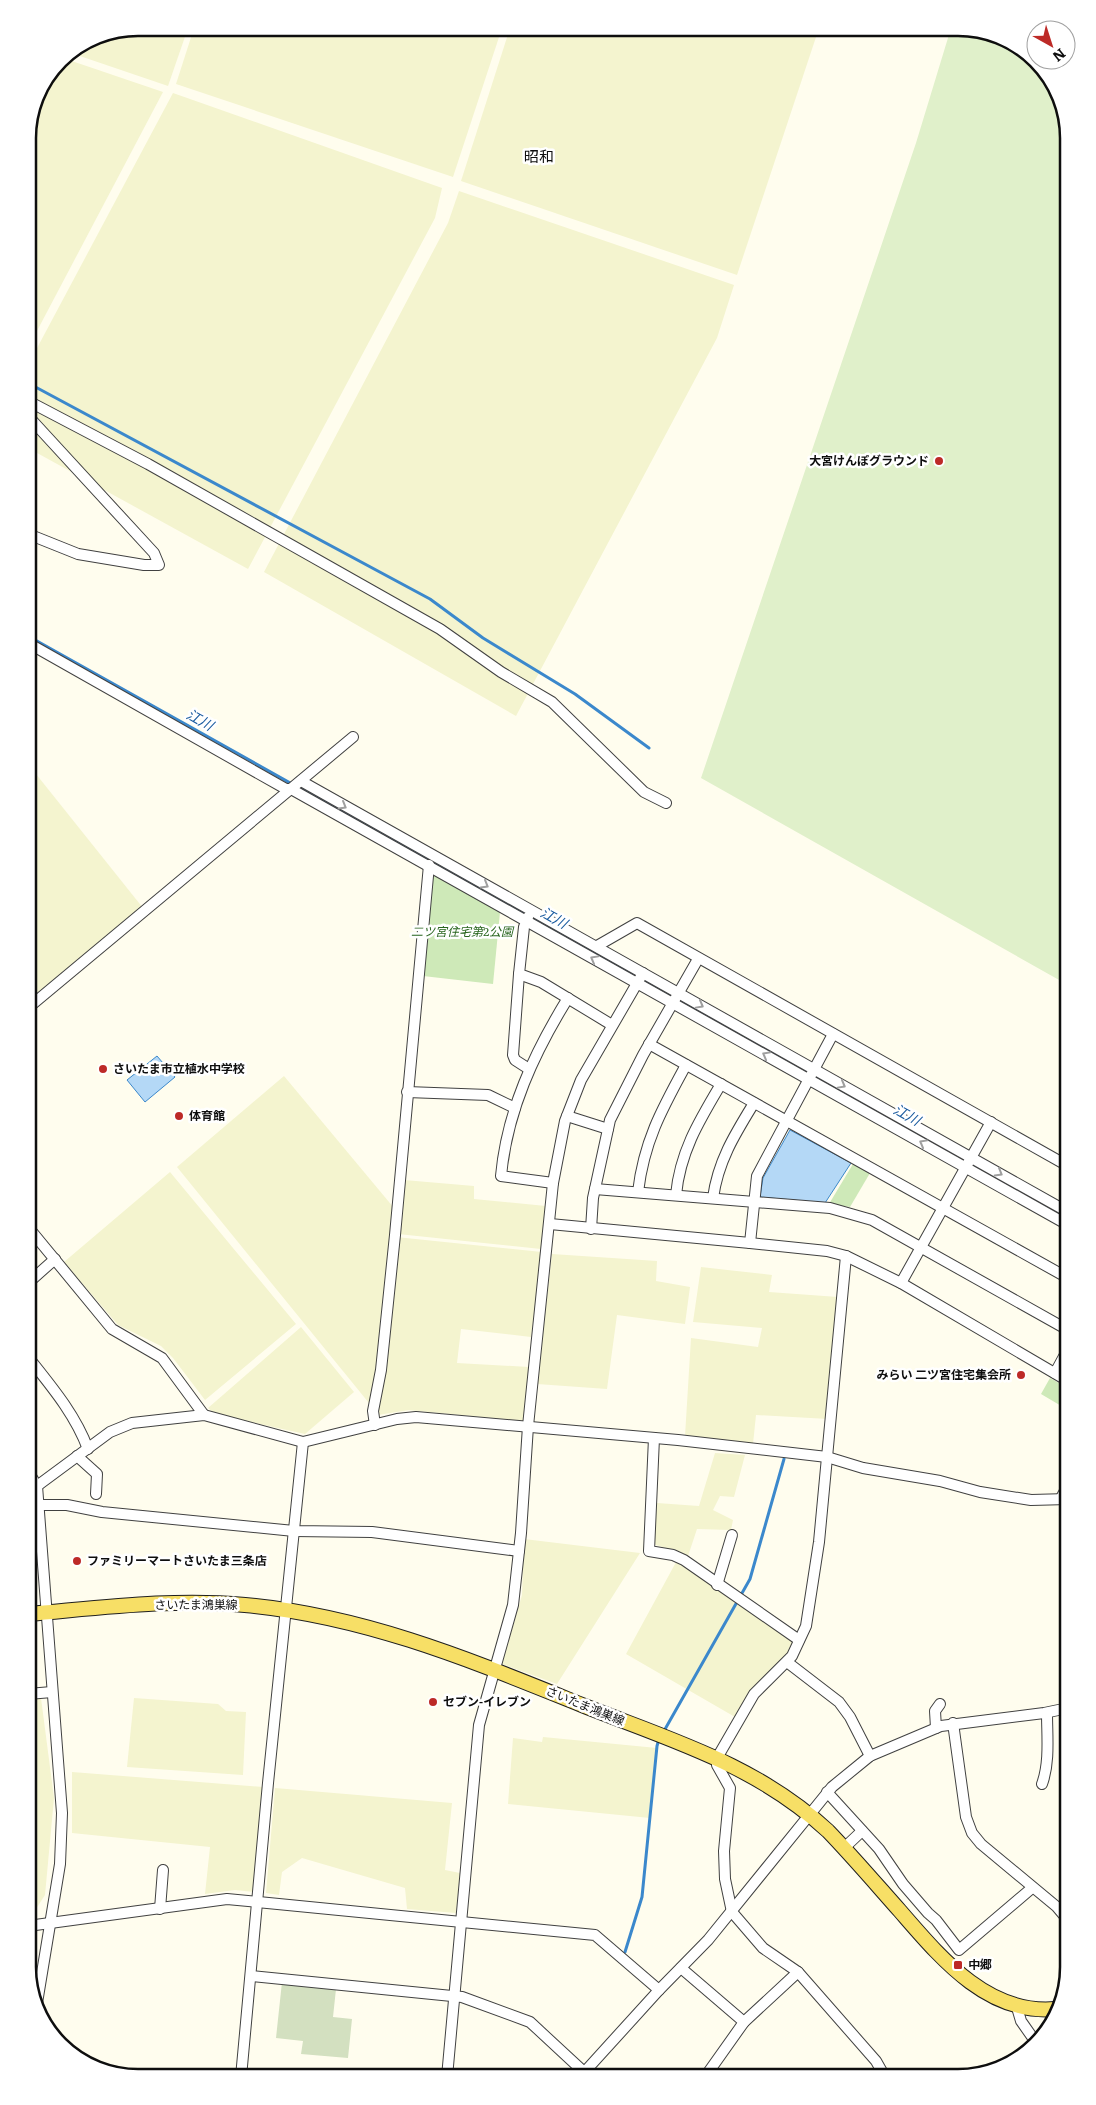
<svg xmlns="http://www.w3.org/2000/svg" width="1096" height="2105" font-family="Literata,'Noto Sans JP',serif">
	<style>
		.farmland { fill: #f4f4cf }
		.green { fill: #cee9b8 }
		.cemetery { fill: #d3e0c0 }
		.pitch { fill: #e0f0ca }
		.water { fill: #b4d8f6; stroke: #3b88cc }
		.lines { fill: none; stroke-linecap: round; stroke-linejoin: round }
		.stream { stroke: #3b88cc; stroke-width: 3 }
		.minor-casing { stroke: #414141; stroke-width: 12 }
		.major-casing { stroke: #1f1f1f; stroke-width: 16 }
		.minor { stroke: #fff; stroke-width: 10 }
		.major { stroke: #f7df66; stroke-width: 14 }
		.oneway { stroke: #9f9f9f }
		.poi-dot { fill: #bd2a27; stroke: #fff; stroke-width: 2 }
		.labels { text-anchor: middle; stroke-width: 5; stroke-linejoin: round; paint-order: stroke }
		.poi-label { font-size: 12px; font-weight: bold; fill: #0e0e0e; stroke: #fff; text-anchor: start }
		.park-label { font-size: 12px; font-style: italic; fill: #28651e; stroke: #fff }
		.street-label { font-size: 12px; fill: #0e0e0e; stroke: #fff }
		.water-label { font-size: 14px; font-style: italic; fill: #185a9f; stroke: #fff }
		.quarter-label { font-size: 15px; fill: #0e0e0e; stroke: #fff }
		.rim { fill: none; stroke: #0e0e0e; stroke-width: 2.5 }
	</style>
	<rect width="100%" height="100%" fill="#fffdee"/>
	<g class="farmland">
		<polygon points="139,28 188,28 168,86 71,53 96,36"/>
		<polygon points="194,28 502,28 453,177 176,84"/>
		<polygon points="510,28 819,28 737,275 461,181"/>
		<polygon points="63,58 163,92 28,348 28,132 39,90"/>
		<polygon points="173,93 442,188 435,218 248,569 28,448 28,365"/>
		<polygon points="459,191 734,285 717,338 516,716 264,572 448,223"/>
		<polygon points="28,764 143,908 32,998 28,993"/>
		<polygon points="284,1076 394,1208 373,1408 177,1167"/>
		<polygon points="170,1172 296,1324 205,1400 173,1358 161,1346 118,1325 64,1262"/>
		<polygon points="404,1180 474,1186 474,1199 546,1206 541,1249 398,1234"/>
		<polygon points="396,1237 542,1252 531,1337 461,1329 457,1363 529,1367 523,1421 409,1410 378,1415"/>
		<polygon points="552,1254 657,1261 656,1281 690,1287 685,1324 617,1315 607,1389 537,1384"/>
		<polygon points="701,1267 772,1275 769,1292 838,1297 828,1419 756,1415 753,1444 685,1436 691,1338 758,1347 762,1328 693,1322"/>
		<polygon points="301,1327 354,1392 305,1434 215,1414 208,1408"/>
		<polygon points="715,1453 745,1455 734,1497 720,1496 713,1510 733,1520 731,1530 697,1529 685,1565 794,1641 783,1661 750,1693 735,1717 626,1654 681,1553 653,1544 657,1503 699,1506"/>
		<polygon points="524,1539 640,1553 557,1684 502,1664 522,1595"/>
		<polygon points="41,1698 54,1798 45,1895 32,1915 28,1916 28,1699"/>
		<polygon points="134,1698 218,1704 226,1711 246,1712 243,1775 127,1767"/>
		<polygon points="543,1737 657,1748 650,1818 508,1804 513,1738 542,1742"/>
		<polygon points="72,1772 263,1787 254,1892 235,1890 205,1894 210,1847 72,1833"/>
		<polygon points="275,1788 452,1803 445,1870 460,1873 456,1913 407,1909 405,1888 302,1858 282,1872 279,1895 266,1893"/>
	</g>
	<g class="green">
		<polygon points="431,872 500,912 493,984 423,976"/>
		<polygon points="853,1164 870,1173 850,1207 829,1204"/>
		<polygon points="1050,1378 1068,1388 1068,1410 1041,1394"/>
	</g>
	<polygon class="cemetery" points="282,1982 336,1989 333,2017 352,2019 348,2058 301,2054 303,2041 276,2038"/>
	<polygon class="pitch" points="951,28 965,28 1019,46 1060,96 1068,139 1068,985 701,778 916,143"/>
	<g class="water">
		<polygon points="157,1056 175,1077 145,1102 127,1080"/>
		<polygon points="790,1130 851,1163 825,1203 760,1197 763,1178"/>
	</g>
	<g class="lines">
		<g class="stream">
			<polyline points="28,383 430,599 483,638 575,694 649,748"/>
			<polyline points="28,636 1068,1219"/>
			<polyline points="664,1731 750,1579 784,1459"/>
			<polyline points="625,1952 642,1897 657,1746 659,1739"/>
		</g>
		<defs>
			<g id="minor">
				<polyline points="28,401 148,464 440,629 501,672 552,702 644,792 666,803"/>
				<polyline points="28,534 78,554 144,565 159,565 154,553 28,416"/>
				<polyline points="28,643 286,789 291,789 1068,1225"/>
				<polyline points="301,781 1068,1212"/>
				<polyline points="528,917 524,927 519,974 541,982 612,1025"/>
				<polyline points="597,946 637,923 1068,1166"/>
				<polyline points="519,974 513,1055 515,1060 529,1069"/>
				<polyline points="28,1008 353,737"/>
				<polyline points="649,1044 1068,1278"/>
				<polyline points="407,1092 488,1095 515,1108"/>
				<polyline points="567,1116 608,1129"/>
				<path d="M 553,1183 L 501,1176 C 507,1111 534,1053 568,998"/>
				<polyline points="595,1189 830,1208 872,1220 1068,1330"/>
				<path d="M 638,1192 C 644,1141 662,1109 686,1065"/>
				<path d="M 676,1195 C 680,1152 699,1121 721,1084"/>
				<path d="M 713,1198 C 718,1161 735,1134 754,1103"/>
				<polyline points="550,1224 750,1243 827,1251 846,1256 901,1283 1068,1381"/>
				<polyline points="28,1227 112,1329 162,1358 204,1415"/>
				<polyline points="591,1229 593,1198 610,1120 643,1055 698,959"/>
				<polyline points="750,1243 757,1176 833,1034"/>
				<polyline points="846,1256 819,1542 806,1626 792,1656 754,1694 717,1758 717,1765 730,1788 724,1851 725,1879 732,1912 763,1948 798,1972 876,2061 885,2077"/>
				<polyline points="28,1283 55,1259"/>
				<polyline points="901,1283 991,1122"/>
				<path d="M 28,1357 C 51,1386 75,1414 88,1449"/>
				<polyline points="1055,1373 1068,1349"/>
				<polyline points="375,1425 373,1411 381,1370 395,1235 429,865"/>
				<polyline points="654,1438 649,1551 673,1555 684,1560 799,1640"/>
				<polyline points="77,1456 97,1474 96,1494"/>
				<polyline points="28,1471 37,1486 62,1813 60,1864 36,2009"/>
				<polyline points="37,1486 110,1432 132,1423 204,1415 303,1442 397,1419 416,1417 678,1440 827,1457 863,1468 940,1481 980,1492 1031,1500 1068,1499"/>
				<polyline points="1061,1498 1068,1485"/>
				<polyline points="38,1505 67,1505 102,1512 294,1531 372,1532 519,1551"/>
				<polyline points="717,1585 732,1535"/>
				<polyline points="787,1662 839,1702 850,1717 870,1756"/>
				<polyline points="28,1694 52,1692"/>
				<polyline points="953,1723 966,1817 972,1833 981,1844 1057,1907 1068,1920"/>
				<polyline points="936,1728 935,1711 940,1704"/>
				<path d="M 1042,1784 C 1050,1762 1047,1736 1047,1713"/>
				<polyline points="827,1792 879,1849 903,1884 928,1913 936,1920 959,1950 1032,1888"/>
				<polyline points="844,1848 862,1831"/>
				<polyline points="160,1909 163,1870"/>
				<polyline points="28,1926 227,1899 595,1935 659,1990"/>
				<polyline points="681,1968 744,2022"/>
				<polyline points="251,1976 462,1997 530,2022 585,2073"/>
				<polyline points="1016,2004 1021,2021 1035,2041"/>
				<polyline points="241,2077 268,1783 303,1442"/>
				<polyline points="447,2077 479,1725 513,1605 521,1533 528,1426 553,1183 565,1121 581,1080 643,973"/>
				<polyline points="580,2077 659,1990 708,1940 832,1787 870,1756 941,1726 1044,1713 1068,1708"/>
				<polyline points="705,2077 744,2022 798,1972"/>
			</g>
			<path id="major" d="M 28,1614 C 99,1608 173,1598 245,1605 C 367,1616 475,1662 587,1707 C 674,1741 758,1766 828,1831 C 853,1857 876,1884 900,1911 C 940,1957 987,2015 1055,2009"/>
		</defs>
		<use href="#minor" class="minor-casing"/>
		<use href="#major" class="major-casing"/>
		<use href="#minor" class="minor"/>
		<use href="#major" class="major"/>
	</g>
	<defs><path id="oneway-chevron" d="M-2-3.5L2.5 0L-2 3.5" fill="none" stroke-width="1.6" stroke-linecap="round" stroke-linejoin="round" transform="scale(1.25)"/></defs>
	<g class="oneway">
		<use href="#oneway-chevron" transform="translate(343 806) rotate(30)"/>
		<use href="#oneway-chevron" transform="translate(485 885) rotate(30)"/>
		<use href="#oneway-chevron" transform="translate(594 959) rotate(-151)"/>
		<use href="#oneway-chevron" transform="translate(700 1005) rotate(29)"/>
		<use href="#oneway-chevron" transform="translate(766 1055) rotate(-151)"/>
		<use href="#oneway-chevron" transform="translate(842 1085) rotate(29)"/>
		<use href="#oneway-chevron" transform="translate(923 1143) rotate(-151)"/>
		<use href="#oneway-chevron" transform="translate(999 1173) rotate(30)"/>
	</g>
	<g class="poi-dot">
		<circle cx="939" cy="461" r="5"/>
		<circle cx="103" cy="1069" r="5"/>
		<circle cx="179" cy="1116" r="5"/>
		<circle cx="1021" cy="1375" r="5"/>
		<circle cx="77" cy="1561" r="5"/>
		<circle cx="433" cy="1702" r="5"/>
		<rect x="953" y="1960" width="10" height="10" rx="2.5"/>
	</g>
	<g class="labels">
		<g class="poi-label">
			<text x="929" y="465" text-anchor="end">大宮けんぽグラウンド</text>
			<text x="113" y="1073">さいたま市立植水中学校</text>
			<text x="189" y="1120">体育館</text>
			<text x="1011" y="1379" text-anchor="end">みらい 二ツ宮住宅集会所</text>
			<text x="87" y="1565">ファミリーマートさいたま三条店</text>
			<text x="443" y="1706">セブン-イレブン</text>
			<text x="968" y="1969">中郷</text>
		</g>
		<g class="park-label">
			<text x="462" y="936">二ツ宮住宅第2公園</text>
		</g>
		<g class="street-label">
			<text x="196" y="1609">さいたま鴻巣線</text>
			<text transform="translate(585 1706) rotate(22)" y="4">さいたま鴻巣線</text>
		</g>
		<g class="water-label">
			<text transform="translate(200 720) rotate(29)" y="5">江川</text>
			<text transform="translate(554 918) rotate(29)" y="5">江川</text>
			<text transform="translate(907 1115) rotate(29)" y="5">江川</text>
		</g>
		<g class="quarter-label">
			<text x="539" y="162">昭和</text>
		</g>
	</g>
	<path d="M0 0H1096V2105H0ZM138 36H958A102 102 0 0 1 1060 138V1967A102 102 0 0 1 958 2069H138A102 102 0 0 1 36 1967V138A102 102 0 0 1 138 36Z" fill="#fff" fill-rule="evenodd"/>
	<path class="rim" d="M138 36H958A102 102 0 0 1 1060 138V1967A102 102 0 0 1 958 2069H138A102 102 0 0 1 36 1967V138A102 102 0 0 1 138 36Z"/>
	<g transform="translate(1051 45) rotate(141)"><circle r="24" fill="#ffffff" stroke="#9f9f9f"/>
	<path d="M0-4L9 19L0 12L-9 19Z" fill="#bd2a27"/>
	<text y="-8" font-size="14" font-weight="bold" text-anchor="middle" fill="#0e0e0e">N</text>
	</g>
</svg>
